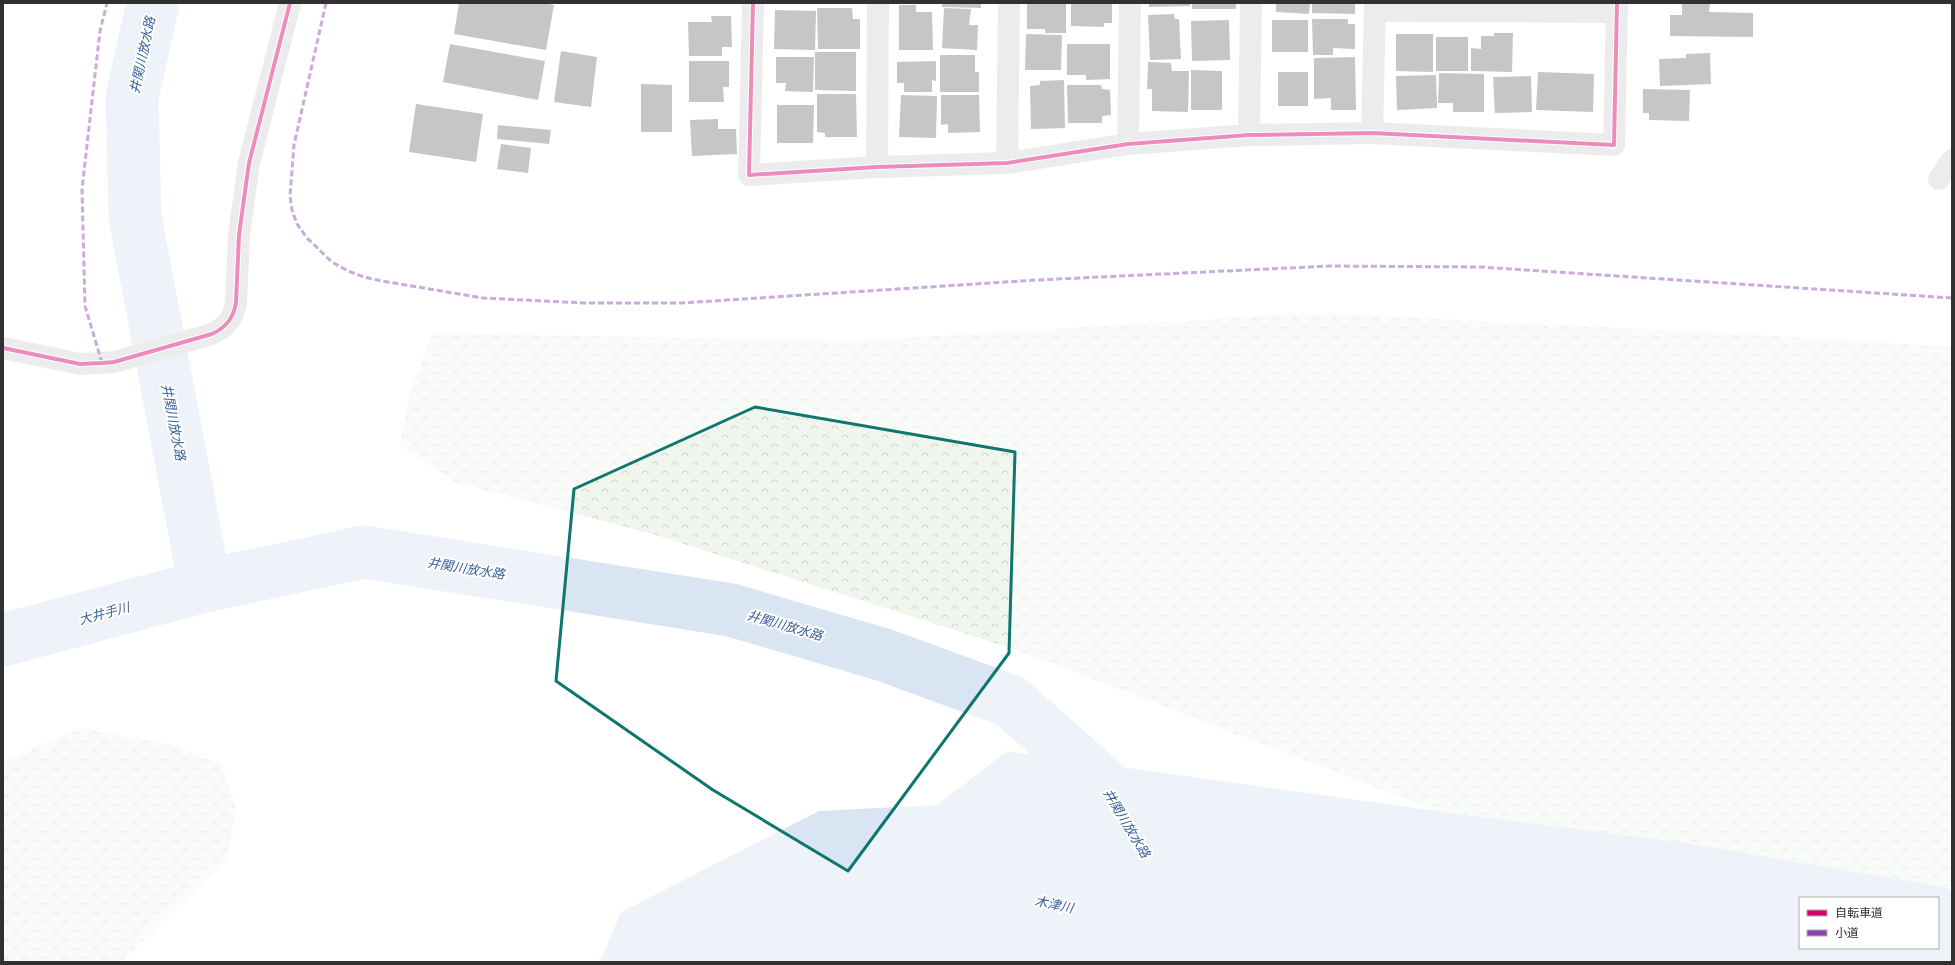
<svg xmlns="http://www.w3.org/2000/svg" width="1955" height="965" font-family="'Sofia Sans Condensed','Noto Sans JP',sans-serif">
	<style>
		.forest { fill: url(#forest-crowns) }
		.water { fill: #dae5f4; fill-rule: evenodd }
		.lines { fill: none; stroke-linecap: round; stroke-linejoin: round }
		.river { stroke: #dae5f4; stroke-width: 53 }
		.building { fill: #808080 }
		.street { stroke: #d5d5d5; stroke-width: 22 }
		.quiet { stroke: #8e44ad; stroke-width: 3; stroke-dasharray: 6 3; stroke-linecap: butt }
		.cycleway-casing { stroke: #fff; stroke-width: 6 }
		.cycleway { stroke: #d6006c; stroke-width: 4 }
		.marked { fill: none; stroke: #0f766e; stroke-width: 3; stroke-linejoin: round }
		.labels { text-anchor: middle; stroke-width: 4; stroke-linejoin: round; paint-order: stroke }
		.water-label { font-size: 13px; font-style: italic; fill: #38629a; stroke: #fff }
	</style>
	<defs>
		<pattern id="forest-crowns" width="20" height="18" patternUnits="userSpaceOnUse"><rect width="20" height="18" fill="#f0f6ed"/><path d="M2 6a3 3 0 1 1 6 0M12 15a3 3 0 1 1 6 0" fill="none" stroke="#ced3cc"/></pattern>
	</defs>
	<rect width="100%" height="100%" fill="#fff"/>
	<g class="forest">
		<polygon points="1316,313 1744,334 1952,347 1952,886 1945,887 1679,842 1437,811 1014,649 649,533 457,483 400,446 409,395 433,333 855,341"/>
		<polygon points="81,728 178,746 222,765 236,809 227,859 121,962 3,962 3,762"/>
	</g>
	<path class="water" d="M 1007,751 L 1437,811 L 1679,842 L 1945,887 L 1952,891 L 1952,962 L 600,962 L 621,912 L 819,811 L 937,805 ZM 1800,898 L 1938,898 L 1938,948 L 1800,948 Z"/>
	<g class="lines">
		<g class="river">
			<polyline points="153,3 132,97 135,217 205,586 364,552 731,610 884,655 1010,701 1103,783 1124,818"/>
			<polyline points="3,640 205,586"/>
		</g>
	</g>
	<g class="building">
		<polygon points="459,3 544,3 554,5 546,50 454,34"/>
		<polygon points="942,3 981,3 981,8 942,7"/>
		<polygon points="1027,3 1066,3 1066,33 1045,33 1045,29 1027,29"/>
		<polygon points="1071,3 1112,3 1112,23 1104,23 1104,27 1071,26"/>
		<polygon points="1149,3 1190,3 1190,6 1149,7"/>
		<rect x="1192" y="3" width="44" height="6"/>
		<polygon points="1276,3 1310,3 1309,14 1276,12"/>
		<polygon points="1312,3 1355,3 1355,14 1312,13"/>
		<polygon points="1682,3 1710,3 1709,12 1753,13 1753,37 1670,36 1670,15 1682,15"/>
		<polygon points="899,5 916,5 916,12 932,12 933,50 899,50"/>
		<polygon points="817,8 852,8 853,19 860,19 860,49 818,49"/>
		<polygon points="944,8 971,9 969,25 978,25 977,50 942,48"/>
		<polygon points="775,10 816,11 815,50 774,49"/>
		<polygon points="1174,14 1175,19 1179,19 1181,59 1150,60 1148,15"/>
		<polygon points="711,16 731,16 732,47 722,47 722,56 689,56 688,22 712,22"/>
		<polygon points="1312,19 1348,19 1348,24 1355,24 1355,49 1333,48 1333,55 1313,55"/>
		<polygon points="1229,20 1230,60 1192,61 1191,21"/>
		<rect x="1272" y="20" width="36" height="32"/>
		<polygon points="1494,33 1513,33 1512,72 1471,71 1471,48 1481,49 1481,36 1494,36"/>
		<polygon points="1026,34 1062,35 1061,70 1025,70"/>
		<polygon points="1396,34 1433,34 1433,72 1396,71"/>
		<rect x="1436" y="37" width="32" height="34"/>
		<polygon points="450,44 545,61 538,100 443,82"/>
		<polygon points="1067,44 1110,44 1110,79 1086,80 1086,75 1067,75"/>
		<polygon points="561,51 597,57 591,107 554,102"/>
		<polygon points="815,52 856,52 856,91 815,90"/>
		<polygon points="1710,53 1711,84 1660,86 1659,59 1686,58 1686,54"/>
		<polygon points="940,55 975,55 975,72 979,72 979,92 940,92"/>
		<polygon points="776,57 814,57 813,92 785,91 786,83 776,83"/>
		<polygon points="1355,57 1356,110 1331,110 1331,98 1314,99 1314,58"/>
		<polygon points="689,61 729,61 729,87 723,87 724,102 689,102"/>
		<polygon points="936,61 936,81 932,80 932,92 904,92 904,83 897,83 897,62"/>
		<polygon points="1148,62 1171,63 1172,71 1189,71 1188,112 1152,111 1152,89 1147,89"/>
		<polygon points="1191,70 1222,71 1222,110 1191,110"/>
		<rect x="1278" y="72" width="30" height="34"/>
		<polygon points="1538,72 1594,74 1593,112 1536,110"/>
		<polygon points="1439,73 1484,74 1484,112 1453,112 1453,103 1438,103"/>
		<polygon points="1436,75 1437,108 1397,110 1396,76"/>
		<polygon points="1531,76 1532,112 1495,113 1493,77"/>
		<polygon points="1064,80 1065,128 1031,129 1030,86 1040,85 1040,81"/>
		<polygon points="641,84 672,85 672,132 641,132"/>
		<polygon points="1067,85 1101,85 1102,89 1110,90 1111,115 1102,116 1102,123 1068,123"/>
		<polygon points="1643,89 1690,90 1689,121 1649,120 1649,113 1643,113"/>
		<polygon points="817,94 856,94 857,137 825,137 825,133 817,132"/>
		<polygon points="901,95 937,96 936,138 899,137"/>
		<polygon points="941,95 979,95 980,132 948,133 948,124 941,125"/>
		<polygon points="416,104 483,114 476,162 409,152"/>
		<polygon points="777,105 814,105 813,143 777,143"/>
		<polygon points="718,119 718,129 736,129 737,154 692,156 690,120"/>
		<polygon points="498,125 551,130 549,144 497,139"/>
		<polygon points="501,144 531,148 528,173 497,169"/>
	</g>
	<g class="lines">
		<g class="street">
			<polyline points="753,3 749,175 877,167 1007,163 1128,144 1249,135 1372,133 1614,145 1617,3"/>
			<polyline points="1375,11 1617,12"/>
			<polyline points="1372,133 1375,3"/>
			<polyline points="1249,135 1251,3"/>
			<polyline points="1128,144 1130,3"/>
			<polyline points="1007,163 1009,3"/>
			<polyline points="877,167 878,3"/>
			<polyline points="1939,179 1952,160"/>
			<path d="M 3,348 L 80,364 L 102,363 L 114,362 L 212,334 C 226,327 233,319 236,303 L 239,235 L 249,163 L 290,3"/>
		</g>
		<g class="quiet">
			<polyline points="326,3 294,145 290,196 292,210 297,224 307,238 332,262 348,271 364,277 382,281 483,298 585,303 681,303 1037,280 1330,266 1480,267 1952,298"/>
			<polyline points="102,363 85,306 82,189 100,31 107,3"/>
		</g>
		<defs>
			<g id="cycleway">
				<polyline points="753,3 749,175 877,167 1007,163 1128,144 1249,135 1372,133 1614,145 1617,3"/>
				<path d="M 3,348 L 80,364 L 102,363 L 114,362 L 212,334 C 226,327 233,319 236,303 L 239,235 L 249,163 L 290,3"/>
			</g>
		</defs>
		<use href="#cycleway" class="cycleway-casing"/>
		<use href="#cycleway" class="cycleway"/>
	</g>
	<path d="M0 0H1955V965H0ZM 755,407 L 1015,452 L 1009,653 L 848,871 L 713,790 L 556,681 L 574,489 Z" fill="#fff" fill-opacity=".55" fill-rule="evenodd"/>
	<path class="marked" d="M 755,407 L 1015,452 L 1009,653 L 848,871 L 713,790 L 556,681 L 574,489 Z"/>
	<g class="labels">
		<g class="water-label">
			<text transform="translate(142 55) rotate(-78)" y="5">井関川放水路</text>
			<text transform="translate(174 422) rotate(79)" y="5">井関川放水路</text>
			<text transform="translate(466 568) rotate(9)" y="5">井関川放水路</text>
			<text transform="translate(104 613) rotate(-15)" y="5">大井手川</text>
			<text transform="translate(785 625) rotate(16)" y="5">井関川放水路</text>
			<text transform="translate(1127 823) rotate(59)" y="5">井関川放水路</text>
			<text transform="translate(1054 904) rotate(11)" y="5">木津川</text>
		</g>
	</g>
	<rect width="1955" height="965" fill="none" stroke="#313131" stroke-width="8"/>
	<rect x="1799" y="897" width="140" height="52" fill="#ffffff" stroke="#adadad"/>
	<rect x="1807" y="910" width="20" height="6" fill="#d6006c" stroke="#adadad"/>
	<text x="1835" y="917" font-size="12" fill="#313131">自転車道</text>
	<rect x="1807" y="930" width="20" height="6" fill="#8e44ad" stroke="#adadad"/>
	<text x="1835" y="937" font-size="12" fill="#313131">小道</text>
</svg>
